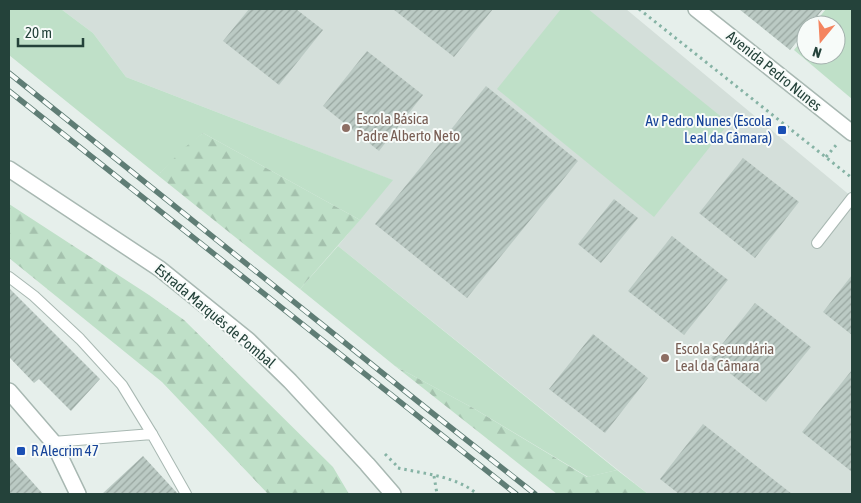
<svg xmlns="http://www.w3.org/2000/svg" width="861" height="503" font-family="'Asap Condensed',sans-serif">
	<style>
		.built { fill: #d4dfda }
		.green { fill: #bfe0c8 }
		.forest { fill: url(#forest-firs) }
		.building { fill: url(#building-hatch) }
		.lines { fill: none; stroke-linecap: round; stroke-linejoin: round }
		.service-casing { stroke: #a8b8b2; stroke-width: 12 }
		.minor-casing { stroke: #a8b8b2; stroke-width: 18 }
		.tertiary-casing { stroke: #a8b8b2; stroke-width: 18 }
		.path { stroke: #86b3a5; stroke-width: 3; stroke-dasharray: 2.5 4; stroke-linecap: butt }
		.service { stroke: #fff; stroke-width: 10 }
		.minor { stroke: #fff; stroke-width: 15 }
		.tertiary { stroke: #fff; stroke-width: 15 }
		.rail-casing { stroke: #5f7d75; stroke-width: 5.5 }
		.rail { stroke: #f7fbf9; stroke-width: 4; stroke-dasharray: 11; stroke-linecap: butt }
		.education-dot { fill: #8d6e63; stroke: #f7fbf9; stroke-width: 2 }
		.transit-dot { fill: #1a4fb4; stroke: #f7fbf9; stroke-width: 2 }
		.labels { text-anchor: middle; stroke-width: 4; stroke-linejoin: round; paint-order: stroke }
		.street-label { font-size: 15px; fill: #24423a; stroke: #f7fbf9 }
		.education-label { font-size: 15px; fill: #785e54; stroke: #f7fbf9; text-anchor: start }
		.transit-label { font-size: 15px; fill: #164399; stroke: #f7fbf9; text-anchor: end }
	</style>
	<defs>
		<pattern id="forest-firs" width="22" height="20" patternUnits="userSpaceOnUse" patternTransform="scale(1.25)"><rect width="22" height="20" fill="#bfe0c8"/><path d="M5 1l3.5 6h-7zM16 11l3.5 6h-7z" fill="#a4c1ad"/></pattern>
		<pattern id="building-hatch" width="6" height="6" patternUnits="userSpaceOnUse" patternTransform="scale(1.25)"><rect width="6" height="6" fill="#bbcac4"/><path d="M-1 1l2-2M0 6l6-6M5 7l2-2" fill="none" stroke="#98a6a0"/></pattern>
	</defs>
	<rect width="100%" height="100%" fill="#e6efeb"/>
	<polygon class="built" points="61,9 626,9 852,197 852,494 648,494 338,246 392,180 126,77 93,33"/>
	<g class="green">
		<polygon points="9,9 61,9 93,33 126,77 393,180 360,220 203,133 160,173 160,177 9,55"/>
		<polygon points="561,9 588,9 729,123 654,217 497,89"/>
		<polygon points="826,9 852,9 852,99 794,50 806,35 806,55 836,55 836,25 813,25"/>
		<polygon points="338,246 617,470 588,477 473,408 395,366 300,289"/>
	</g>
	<g class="forest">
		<polygon points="203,133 360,220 300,289 160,177 160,173 184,148"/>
		<polygon points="9,204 149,295 184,320 333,467 349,494 268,494 162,382 9,258"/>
		<polygon points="395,366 473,408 587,477 617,470 648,494 557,494"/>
	</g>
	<g class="building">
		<polygon points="249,9 296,9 323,30 279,85 223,41"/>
		<polygon points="393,9 493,9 454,57"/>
		<polygon points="739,9 823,9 810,25 806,25 806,30 790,50"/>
		<polygon points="367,51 423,95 379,151 323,106"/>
		<polygon points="486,86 578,161 467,298 375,224"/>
		<polygon points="743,158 799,202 755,258 699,213"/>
		<polygon points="614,199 638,218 601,263 578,244"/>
		<polygon points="672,236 728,280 684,335 628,291"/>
		<polygon points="852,275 852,335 823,312"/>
		<polygon points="9,288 100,379 71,411 39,379 34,383 9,357"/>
		<polygon points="755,303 811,347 766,402 711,358"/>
		<polygon points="593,334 648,378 605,433 549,389"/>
		<polygon points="852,370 852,472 802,432"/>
		<polygon points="703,424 792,494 679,494 660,479"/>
		<polygon points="9,456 43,494 9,494"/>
		<polygon points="143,456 178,494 102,494"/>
	</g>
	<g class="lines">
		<defs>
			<g id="service">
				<polyline points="817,243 852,198"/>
				<polyline points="9,277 34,296 80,339 122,385 152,434"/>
				<polyline points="53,442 152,434 186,494"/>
			</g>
			<polyline id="minor" points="9,391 53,442 78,494"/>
			<g id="tertiary">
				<polyline points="696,9 852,133"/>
				<polyline points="9,169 160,269 248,340 290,381 367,464 393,494"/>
			</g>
		</defs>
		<use href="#service" class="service-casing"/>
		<use href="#minor" class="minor-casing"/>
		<use href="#tertiary" class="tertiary-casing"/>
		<g class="path">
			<polyline points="639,9 852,178"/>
			<polyline points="826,157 837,144"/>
			<polyline points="385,454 399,468"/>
			<path d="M 398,468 C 425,474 456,476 477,494"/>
			<polyline points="434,476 437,494"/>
		</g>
		<use href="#service" class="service"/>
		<use href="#minor" class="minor"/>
		<use href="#tertiary" class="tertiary"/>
		<defs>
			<g id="rail">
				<polyline points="9,73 431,412 535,494"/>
				<polyline points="9,91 516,494"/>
			</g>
		</defs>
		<use href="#rail" class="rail-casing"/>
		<use href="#rail" class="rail"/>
	</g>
	<g class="education-dot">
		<circle cx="346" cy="128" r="5"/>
		<circle cx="665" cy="358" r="5"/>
	</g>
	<g class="transit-dot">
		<rect x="777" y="125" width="10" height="10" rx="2.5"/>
		<rect x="16" y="446" width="10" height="10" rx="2.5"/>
	</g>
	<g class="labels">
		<g class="street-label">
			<text transform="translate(774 71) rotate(39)" y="5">Avenida Pedro Nunes</text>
			<text transform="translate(215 316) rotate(40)" y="5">Estrada Marquês de Pombal</text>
		</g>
		<g class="education-label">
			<text x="356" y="124">Escola Básica<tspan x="356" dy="17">Padre Alberto Neto</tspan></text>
			<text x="675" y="354">Escola Secundária<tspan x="675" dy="17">Leal da Câmara</tspan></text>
		</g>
		<g class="transit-label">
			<text x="772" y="126">Av Pedro Nunes (Escola<tspan x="772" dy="17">Leal da Câmara)</tspan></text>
			<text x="31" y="456" text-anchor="start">R Alecrim 47</text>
		</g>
	</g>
	<rect width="861" height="503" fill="none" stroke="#24423a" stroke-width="20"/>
	<g transform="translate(821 40) rotate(198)"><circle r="24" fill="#f7fbf9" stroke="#a3b1ad"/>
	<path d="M0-4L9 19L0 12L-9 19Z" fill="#f4845f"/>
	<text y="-8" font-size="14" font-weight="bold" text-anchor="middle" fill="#24423a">N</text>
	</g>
	<path d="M18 38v8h65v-8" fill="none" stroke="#24423a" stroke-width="2.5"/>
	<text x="25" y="38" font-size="15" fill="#24423a" stroke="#f7fbf9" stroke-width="4" paint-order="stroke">20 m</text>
</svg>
